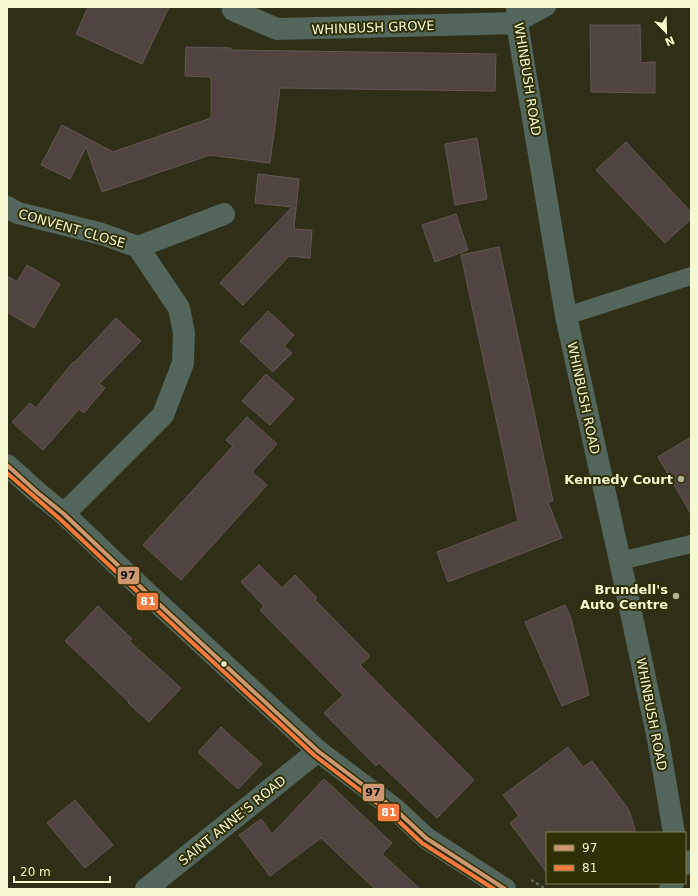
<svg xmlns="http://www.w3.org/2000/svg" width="698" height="896" font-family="'DejaVu Sans',sans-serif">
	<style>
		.building { fill: #4f4440; stroke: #645753 }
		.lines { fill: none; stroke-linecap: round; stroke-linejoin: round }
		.path { stroke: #5f695d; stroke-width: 2.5; stroke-dasharray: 3 3; stroke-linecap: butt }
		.service { stroke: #54655b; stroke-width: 18 }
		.minor { stroke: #54655b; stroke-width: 22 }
		.tertiary { stroke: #54655b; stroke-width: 22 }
		.bus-1-casing { stroke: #2e2f03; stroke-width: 7 }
		.bus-2-casing { stroke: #2e2f03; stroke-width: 7 }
		.bus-1 { stroke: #cd976f; stroke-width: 4 }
		.bus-2 { stroke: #f6793e; stroke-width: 4 }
		.poi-dot { fill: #b0b290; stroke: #2e2f03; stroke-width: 1.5 }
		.bus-dot { fill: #f5f8d1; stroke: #2e2f03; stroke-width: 1.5 }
		.labels { text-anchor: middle; stroke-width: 4; stroke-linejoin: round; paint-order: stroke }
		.street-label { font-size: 13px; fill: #f5f8d1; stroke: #2e2f03 }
		.poi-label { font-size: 13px; font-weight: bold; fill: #f5f8d1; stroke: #2e2f03; text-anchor: end }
		.line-badge { stroke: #2e2f03; stroke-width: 1.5 }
		.badge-label { font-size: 11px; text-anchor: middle; font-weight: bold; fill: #fff }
		.pale-badge-label { font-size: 11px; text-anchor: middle; font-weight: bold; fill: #111 }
	</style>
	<rect width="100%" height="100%" fill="#2f2f18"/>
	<g class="building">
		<polygon points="88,7 169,7 142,64 76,34"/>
		<polygon points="590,25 640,25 641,63 655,62 655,93 591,92"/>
		<polygon points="186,47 231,48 231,50 496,54 495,91 280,88 270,163 210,155 102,192 86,147 70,179 41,165 62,125 113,152 211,118 211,77 185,76"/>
		<polygon points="477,138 487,199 455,205 445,144"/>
		<polygon points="626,142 691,212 691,219 665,243 596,170"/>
		<polygon points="258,174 299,179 294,229 312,230 310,258 289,256 243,305 220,283 292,207 255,203"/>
		<polygon points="456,214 468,250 435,262 422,225"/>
		<polygon points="499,247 553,501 548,502 562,538 448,582 437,552 518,521 461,255"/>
		<polygon points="27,265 60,284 34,328 7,312 7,276 17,282"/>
		<polygon points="268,311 294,335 284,346 292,353 273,372 240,341"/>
		<polygon points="116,318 141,341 99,384 105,388 84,413 79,409 43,450 12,422 30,403 36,408 73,362 74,363"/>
		<polygon points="266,374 294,399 270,425 242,401"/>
		<polygon points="247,417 277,444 252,472 267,485 181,580 143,545 233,446 226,440"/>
		<polygon points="691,437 691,514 658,457"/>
		<polygon points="259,565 282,588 295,575 317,598 315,600 370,656 360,665 474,780 437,818 379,763 376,766 324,713 343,695 260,610 264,606 241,582"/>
		<polygon points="565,605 571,618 586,681 589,695 562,706 525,622"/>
		<polygon points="98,606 132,639 129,641 181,688 149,722 128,703 129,702 65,641"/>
		<polygon points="221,727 262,764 238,789 198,752"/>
		<polygon points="568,747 583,767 592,761 629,810 636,833 547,833 547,873 510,823 519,816 503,795"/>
		<polygon points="324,779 392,843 382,854 420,889 375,889 321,838 270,876 239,835 261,819 272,834"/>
		<polygon points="75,800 113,845 85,868 47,823"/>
	</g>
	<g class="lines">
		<polyline class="path" points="531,880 546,889"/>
		<g class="service">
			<polyline points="517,23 547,7"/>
			<polyline points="566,316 691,276"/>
			<polyline points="620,561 691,544"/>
		</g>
		<g class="minor">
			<polyline points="233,10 277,29 517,23"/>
			<polyline points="7,207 18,213 102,234 138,247 179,308 184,333 183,363 163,415 64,514"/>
			<polyline points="138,247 224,214"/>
			<polyline points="685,864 691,861"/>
			<polyline points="146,889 318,751"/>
		</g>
		<g class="tertiary">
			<polyline points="517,7 517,23 566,316 620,561 658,739 674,833"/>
			<polyline points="7,465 38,493 64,514 147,593 318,751 395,809 426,838 505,889"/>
			<polyline points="670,889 673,883"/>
		</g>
		<defs>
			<polyline id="bus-1" points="7,465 38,493 64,514 147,593 318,751 395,809 426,838 505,889"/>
			<polyline id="bus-2" points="7,473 60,519 143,597 314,755 391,814 422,843 494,889"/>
		</defs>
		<use href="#bus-1" class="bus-1-casing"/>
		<use href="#bus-2" class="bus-2-casing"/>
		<use href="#bus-1" class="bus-1"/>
		<use href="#bus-2" class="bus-2"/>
	</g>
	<g class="poi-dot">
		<circle cx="681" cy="479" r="4"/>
		<circle cx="676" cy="596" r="4"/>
	</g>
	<circle class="bus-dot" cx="224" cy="664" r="3.5"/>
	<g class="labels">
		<g class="street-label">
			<text transform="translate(373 27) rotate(-2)" y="5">WHINBUSH GROVE</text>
			<text transform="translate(528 79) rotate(81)" y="5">WHINBUSH ROAD</text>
			<text transform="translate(72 228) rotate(16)" y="5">CONVENT CLOSE</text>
			<text transform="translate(584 398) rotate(78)" y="5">WHINBUSH ROAD</text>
			<text transform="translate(652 714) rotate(79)" y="5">WHINBUSH ROAD</text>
			<text transform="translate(232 820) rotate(-39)" y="5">SAINT ANNE'S ROAD</text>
		</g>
		<g class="poi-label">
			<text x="673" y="484">Kennedy Court</text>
			<text x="668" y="594">Brundell's<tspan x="668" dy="15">Auto Centre</tspan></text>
		</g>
	</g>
	<g class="line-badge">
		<rect x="117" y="566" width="23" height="19" rx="4" fill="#cd976f"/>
		<rect x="136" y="592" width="23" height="19" rx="4" fill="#f6793e"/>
		<rect x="362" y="783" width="23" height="19" rx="4" fill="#cd976f"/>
		<rect x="377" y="803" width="23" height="19" rx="4" fill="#f6793e"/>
	</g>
	<g class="badge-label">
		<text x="148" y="605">81</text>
		<text x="389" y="816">81</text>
	</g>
	<g class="pale-badge-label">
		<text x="128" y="579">97</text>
		<text x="373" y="796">97</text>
	</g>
	<rect width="698" height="896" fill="none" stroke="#f5f8d1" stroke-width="16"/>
	<rect x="546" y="832" width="140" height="52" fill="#2e2f03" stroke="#7e7f55"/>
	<rect x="554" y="845" width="20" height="6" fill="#cd976f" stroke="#7e7f55"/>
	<text x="582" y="852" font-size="12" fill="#f5f8d1">97</text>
	<rect x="554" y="865" width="20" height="6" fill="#f6793e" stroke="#7e7f55"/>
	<text x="582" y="872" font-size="12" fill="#f5f8d1">81</text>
	<g transform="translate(666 32) rotate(157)" stroke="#2e2f03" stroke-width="3" paint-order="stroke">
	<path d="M0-3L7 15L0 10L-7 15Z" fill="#f5f8d1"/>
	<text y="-6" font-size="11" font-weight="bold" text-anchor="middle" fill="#f5f8d1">N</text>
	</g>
	<path d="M14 876v6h96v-6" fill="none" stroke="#f5f8d1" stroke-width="2"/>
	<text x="20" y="876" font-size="12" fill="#f5f8d1" stroke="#2e2f03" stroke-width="3" paint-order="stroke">20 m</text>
</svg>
